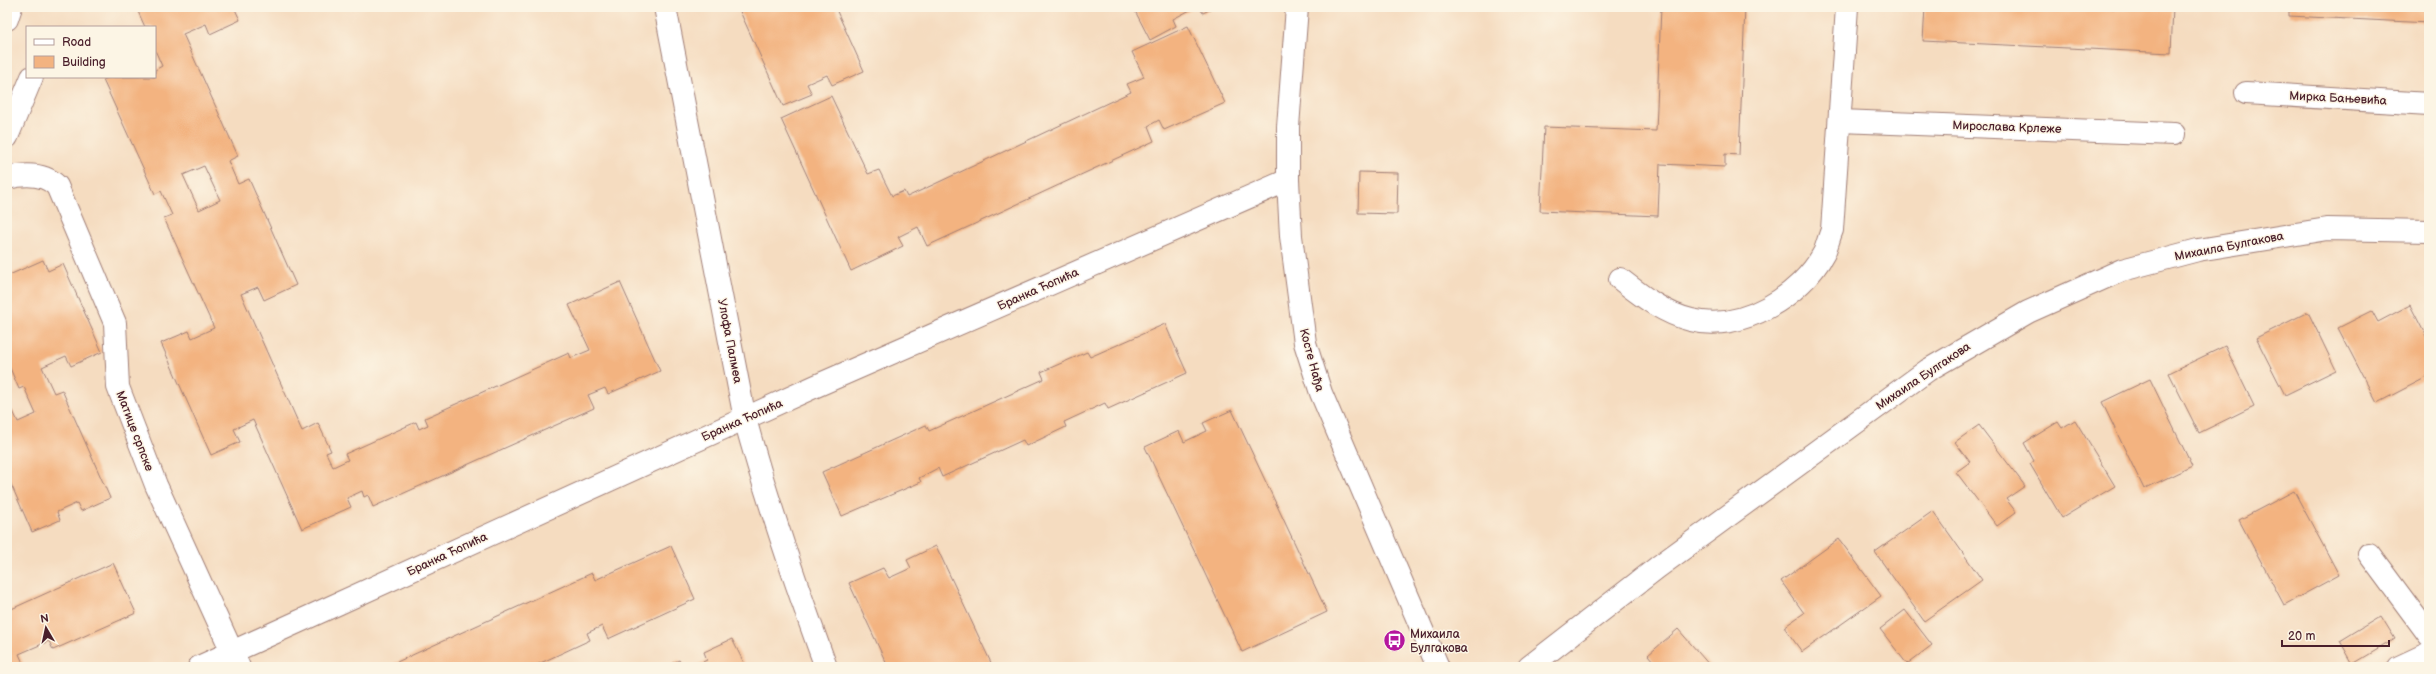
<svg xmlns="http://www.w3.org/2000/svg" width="2436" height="674" font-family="'Balsamiq Sans',sans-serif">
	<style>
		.building { fill: #f3b380; fill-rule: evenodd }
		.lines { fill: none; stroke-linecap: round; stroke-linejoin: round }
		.minor-casing { stroke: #a07e76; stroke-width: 24 }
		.major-casing { stroke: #a07e76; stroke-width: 24 }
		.minor { stroke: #fff; stroke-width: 22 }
		.major { stroke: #fff; stroke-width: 22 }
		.labels { text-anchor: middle; stroke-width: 3; stroke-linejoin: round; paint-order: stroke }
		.street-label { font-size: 12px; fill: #4a1f2b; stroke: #fcf5e5 }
		.poi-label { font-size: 12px; fill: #4a1f2b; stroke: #fcf5e5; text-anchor: start }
	</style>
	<rect width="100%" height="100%" fill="#fcf5e5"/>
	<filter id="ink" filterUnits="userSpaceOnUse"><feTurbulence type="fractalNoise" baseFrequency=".025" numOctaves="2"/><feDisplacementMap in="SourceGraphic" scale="8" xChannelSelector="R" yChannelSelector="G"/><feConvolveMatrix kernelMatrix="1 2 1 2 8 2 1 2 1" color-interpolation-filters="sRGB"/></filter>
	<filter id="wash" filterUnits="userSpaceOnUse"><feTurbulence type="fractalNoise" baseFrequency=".012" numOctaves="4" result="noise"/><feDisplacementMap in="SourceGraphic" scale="16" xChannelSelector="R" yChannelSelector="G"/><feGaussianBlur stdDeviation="0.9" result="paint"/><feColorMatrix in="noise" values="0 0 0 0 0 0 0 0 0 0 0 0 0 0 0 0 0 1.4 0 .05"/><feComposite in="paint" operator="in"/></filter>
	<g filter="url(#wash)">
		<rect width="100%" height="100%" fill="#f5dcc0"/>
		<g id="blocks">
			<g class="building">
				<path d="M 136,7 L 234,7 L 240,20 L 210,34 L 206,24 L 183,34 L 238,156 L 228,161 L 238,184 L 249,179 L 296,285 L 264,300 L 258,287 L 241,294 L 302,431 L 318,423 L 331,451 L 326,453 L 333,467 L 348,460 L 345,454 L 416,422 L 419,429 L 428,425 L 425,418 L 569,353 L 571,358 L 590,350 L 569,305 L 620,282 L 660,371 L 608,394 L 605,388 L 588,395 L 594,408 L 373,507 L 368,495 L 364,497 L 362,491 L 347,498 L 351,507 L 302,529 L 253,420 L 234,429 L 240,442 L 211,455 L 161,343 L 189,331 L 192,338 L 214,328 L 164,218 L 172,215 L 161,191 L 155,194 L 103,80 L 110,77 L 155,77 L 155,70 L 162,66 L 155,50 L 155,27 L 145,27 ZM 204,166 L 220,200 L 199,210 L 183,175 Z"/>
				<polygon points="738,7 835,7 864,71 832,85 827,75 807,84 812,94 783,106"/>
				<polygon points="1133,7 1196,7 1173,19 1176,26 1150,40"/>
				<polygon points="1199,7 1215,7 1203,13"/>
				<polygon points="1661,7 1745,7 1739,155 1725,154 1725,167 1660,164 1658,216 1540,211 1544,127 1656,131"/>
				<polygon points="1925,7 2095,7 2127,10 2128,7 2173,7 2171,53 1923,41"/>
				<polygon points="2289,7 2429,7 2429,23 2289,16"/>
				<polygon points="1188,26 1225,103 1164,130 1159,120 1148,126 1154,141 927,246 918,227 898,237 903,246 851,271 781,119 831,96 868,174 879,170 892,196 904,191 907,197 1131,92 1127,84 1144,77 1132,52"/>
				<polygon points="1359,172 1398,173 1397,214 1358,213"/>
				<polygon points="43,260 48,271 63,264 102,352 71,366 66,356 42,367 54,393 62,390 110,498 81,511 77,503 57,512 60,520 32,532 7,475 7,413 13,411 18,422 36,414 24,387 19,389 7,361 7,276"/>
				<polygon points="2410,305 2429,342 2429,376 2377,403 2338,328 2372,311 2378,322"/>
				<polygon points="2308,312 2336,370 2285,395 2256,338"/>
				<polygon points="1165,324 1187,373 1108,409 1105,403 1064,422 1066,427 1026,446 1023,440 942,477 938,468 919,478 921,482 842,516 822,472 926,425 929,431 1044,379 1041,372 1087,352 1090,357"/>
				<polygon points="2225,346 2254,406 2199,433 2169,373"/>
				<polygon points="2150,379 2192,466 2144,489 2102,402"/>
				<polygon points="1232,410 1327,612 1242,652 1145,447 1179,431 1184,442 1207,431 1203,423"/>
				<polygon points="2075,420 2115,486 2062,518 2030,464 2034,461 2024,443 2058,422 2062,428"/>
				<polygon points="1979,425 2025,486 2006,499 2016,512 1997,526 1956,472 1970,462 1955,442"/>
				<polygon points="2294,491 2339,575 2284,605 2239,520"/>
				<polygon points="1933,511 1982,580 1924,621 1875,552"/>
				<polygon points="1839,539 1881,596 1802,652 1784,627 1804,613 1781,581"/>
				<polygon points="671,546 695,599 608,639 602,626 587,633 590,640 532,667 386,667 592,573 595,580"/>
				<polygon points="936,546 985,650 993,667 888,667 849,583 883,568 889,578 911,568 907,560"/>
				<polygon points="113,563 136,613 53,650 49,641 19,654 23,663 14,667 7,667 7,611"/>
				<polygon points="1905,610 1932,645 1907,664 1880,629"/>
				<polygon points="2381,616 2395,639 2353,664 2340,641"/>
				<polygon points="1678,629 1711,667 1658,667 1648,655"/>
				<polygon points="732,639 746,667 692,667 707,660 704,652"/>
				<polygon points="679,660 683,667 665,667"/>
			</g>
		</g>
	</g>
	<g filter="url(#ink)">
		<use href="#blocks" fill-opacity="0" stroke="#a07e76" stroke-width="1"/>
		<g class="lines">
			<defs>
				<g id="minor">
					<path d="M 665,7 L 745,419 C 768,503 796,585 826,667"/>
					<polyline points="1297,7 1288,127 1288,180 1291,236 1305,343 1321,393 1438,667"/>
					<polyline points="2246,93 2429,104"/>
					<polyline points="1840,121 2174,134"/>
					<polyline points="7,137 32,77"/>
					<path d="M 7,178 C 24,174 44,173 57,186 L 115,323 L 118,387 L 156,485 L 239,667"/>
					<path d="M 1620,279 C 1642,296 1663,313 1691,320 C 1741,333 1801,296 1824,253 C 1827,246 1829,237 1832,230 L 1847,7"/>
					<polyline points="2369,554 2429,635"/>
					<polyline points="199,667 816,386 1288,180"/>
					<polyline points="1529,667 1658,567 1928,370 2028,312 2122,270 2198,250 2327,229 2429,231"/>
					<polyline points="2399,667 2429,653"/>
				</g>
				<polyline id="major" points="7,19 11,7"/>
			</defs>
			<use href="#minor" class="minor-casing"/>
			<use href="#major" class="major-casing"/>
			<use href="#minor" class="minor"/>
			<use href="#major" class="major"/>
		</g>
	</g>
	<defs>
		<symbol id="bus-disc" viewBox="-11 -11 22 22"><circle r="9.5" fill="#b5179e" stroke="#fcf5e5"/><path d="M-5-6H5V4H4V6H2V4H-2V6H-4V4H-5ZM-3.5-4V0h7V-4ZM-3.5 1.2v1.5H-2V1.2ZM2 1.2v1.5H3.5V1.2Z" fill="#fff"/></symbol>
	</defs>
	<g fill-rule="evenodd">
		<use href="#bus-disc" x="1382" y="628" width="25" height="25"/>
	</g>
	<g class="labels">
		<g class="street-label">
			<text transform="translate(2338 98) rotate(3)" y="4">Мирка Бањевића</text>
			<text transform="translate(2007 127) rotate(2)" y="4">Мирослава Крлеже</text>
			<text transform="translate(2229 246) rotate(-11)" y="4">Михаила Булгакова</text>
			<text transform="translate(1038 289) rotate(-24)" y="4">Бранка Ћопића</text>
			<text transform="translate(730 341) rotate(79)" y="4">Улофа Палмеа</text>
			<text transform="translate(1312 360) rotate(75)" y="4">Косте Нађа</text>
			<text transform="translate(1923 376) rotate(-34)" y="4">Михаила Булгакова</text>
			<text transform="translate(742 420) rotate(-24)" y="4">Бранка Ћопића</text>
			<text transform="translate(135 431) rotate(69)" y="4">Матице српске</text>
			<text transform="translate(447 554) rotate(-25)" y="4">Бранка Ћопића</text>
		</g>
		<g class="poi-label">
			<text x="1410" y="638">Михаила<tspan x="1410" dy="14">Булгакова</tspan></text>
		</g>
	</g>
	<rect width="2436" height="674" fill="none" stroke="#fcf5e5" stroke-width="24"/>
	<rect x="26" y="26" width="130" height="52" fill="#fcf5e5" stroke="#b59f9b"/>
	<rect x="34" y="39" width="20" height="6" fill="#ffffff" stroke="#b59f9b"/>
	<text x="62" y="46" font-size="12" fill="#4a1f2b">Road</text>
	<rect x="34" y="56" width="20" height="12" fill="#f3b380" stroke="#b59f9b"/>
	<text x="62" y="66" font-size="12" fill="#4a1f2b">Building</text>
	<g transform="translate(46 628) rotate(351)" stroke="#fcf5e5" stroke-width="3" paint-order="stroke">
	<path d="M0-3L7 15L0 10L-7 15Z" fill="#4a1f2b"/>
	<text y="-6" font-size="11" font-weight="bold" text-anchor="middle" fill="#4a1f2b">N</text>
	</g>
	<path d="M2282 640v6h107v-6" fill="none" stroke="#4a1f2b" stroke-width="2"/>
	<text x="2288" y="640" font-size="12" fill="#4a1f2b" stroke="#fcf5e5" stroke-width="3" paint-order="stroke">20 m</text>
</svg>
